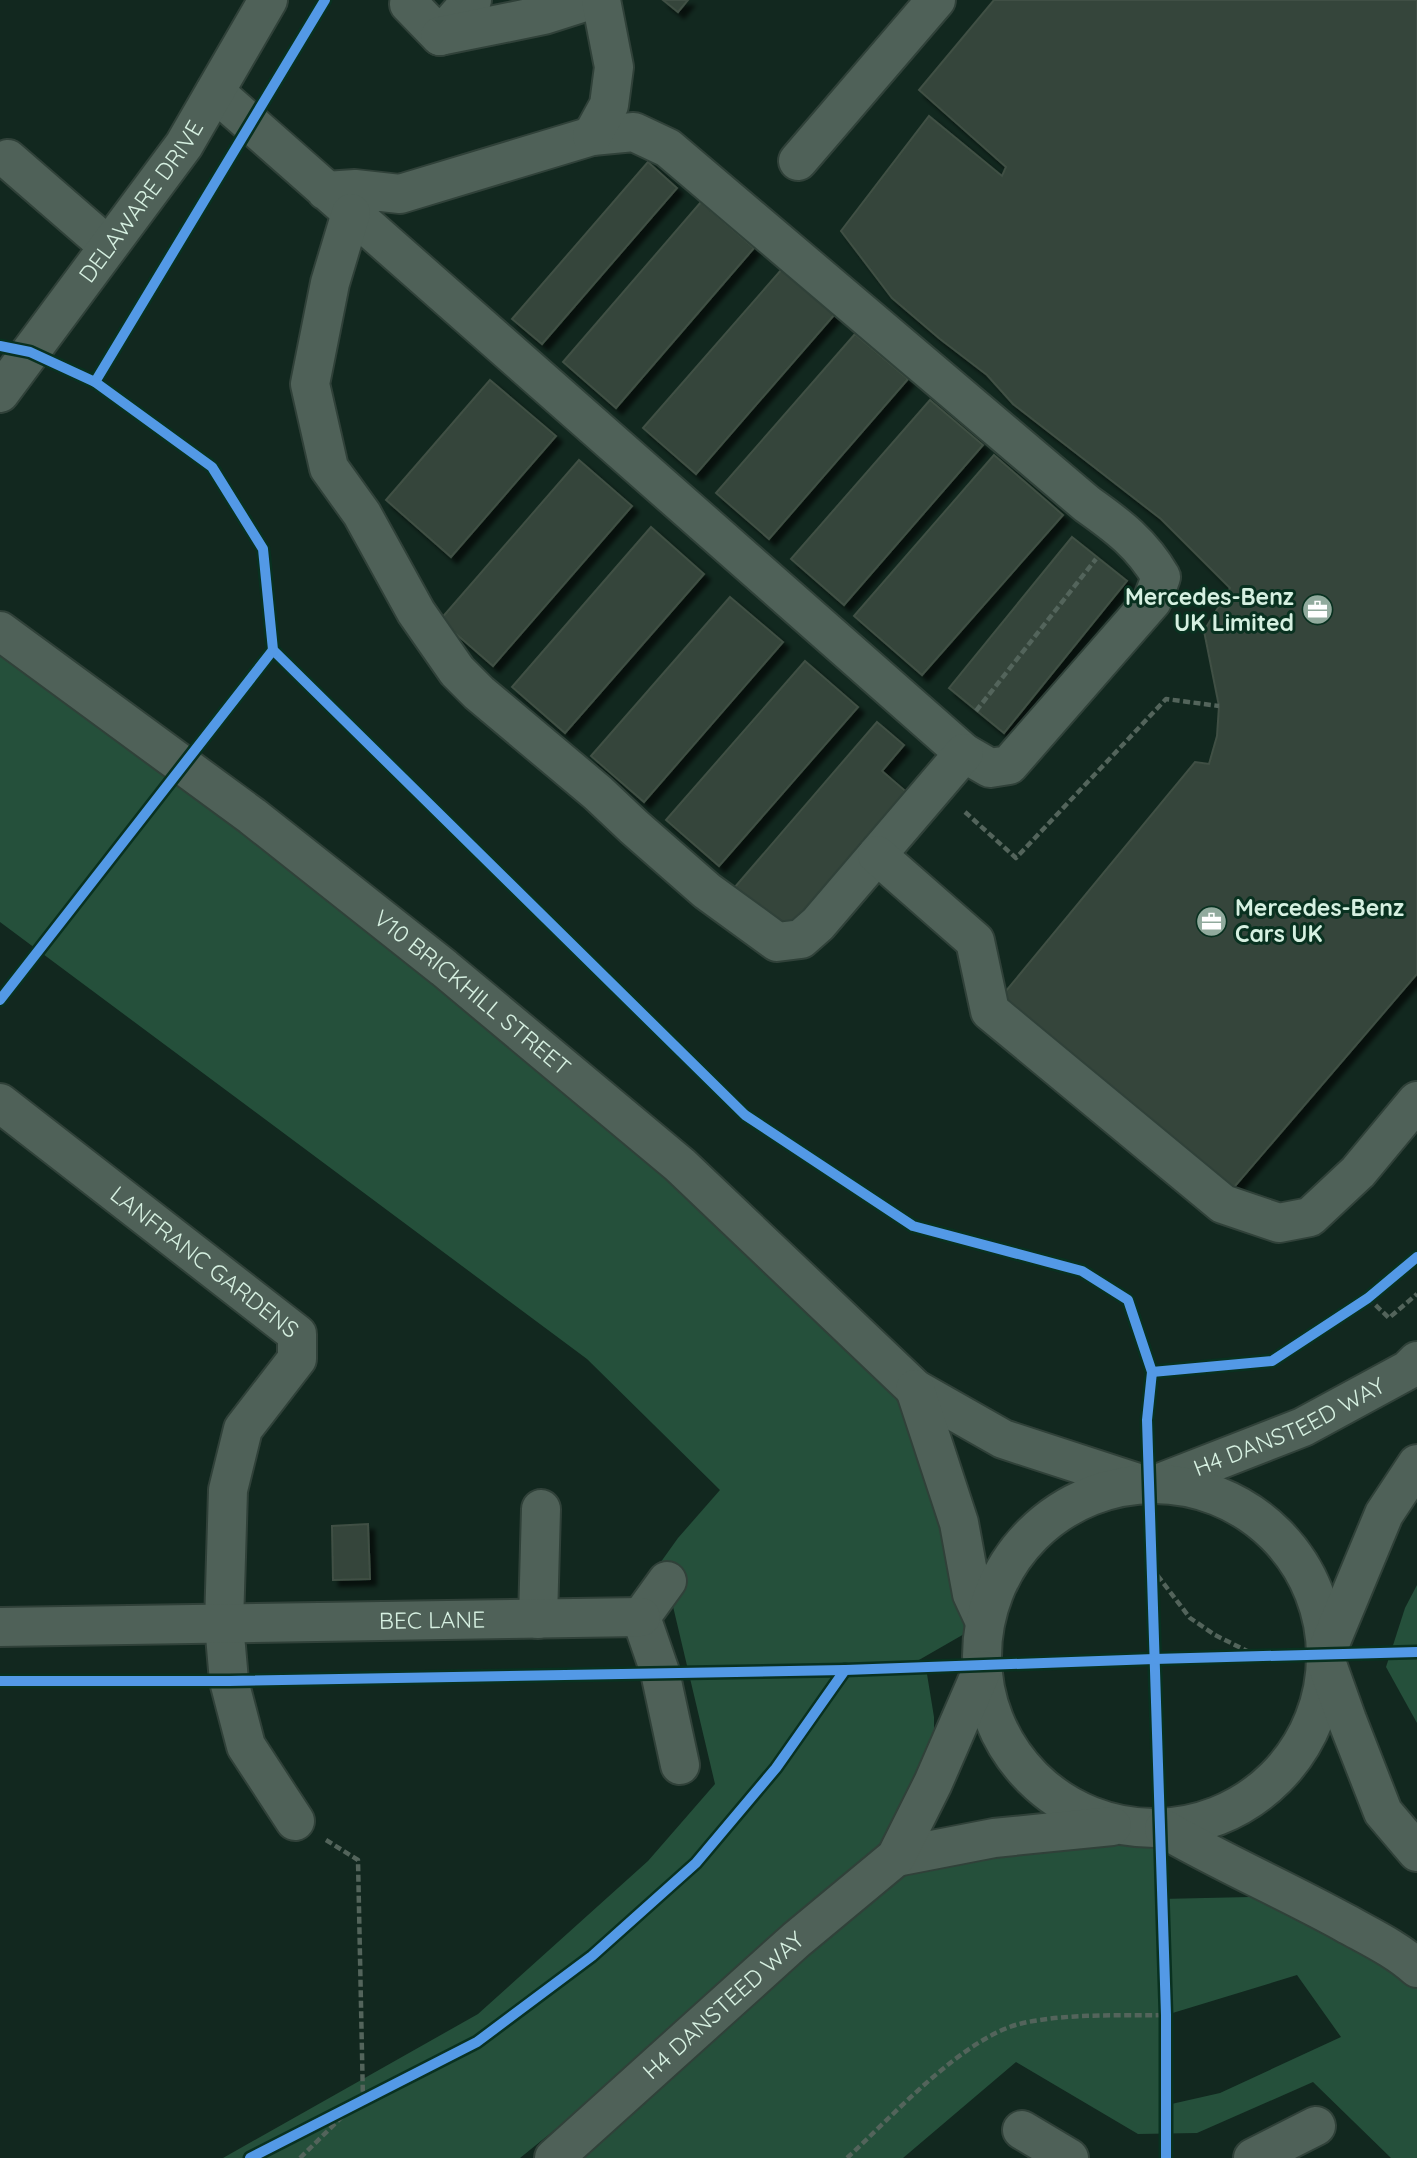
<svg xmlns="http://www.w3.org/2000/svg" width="1417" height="2158" font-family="Quicksand,sans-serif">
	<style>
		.green { fill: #25503b; fill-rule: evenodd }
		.building { fill: #34453a; stroke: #405044; stroke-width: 2; filter: url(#shadow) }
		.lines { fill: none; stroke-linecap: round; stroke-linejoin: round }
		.minor-casing { stroke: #304139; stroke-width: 42 }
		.path { stroke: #53645b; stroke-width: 4.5; stroke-dasharray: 7 3.5; stroke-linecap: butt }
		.minor { stroke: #4f6158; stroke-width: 38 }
		.cycleway-casing { stroke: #093120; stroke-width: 15 }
		.cycleway { stroke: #5399e6; stroke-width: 10 }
		.labels { text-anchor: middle; stroke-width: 6; stroke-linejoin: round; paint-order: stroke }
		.street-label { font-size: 23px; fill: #d6f0e1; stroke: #093120 }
		.poi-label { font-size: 23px; font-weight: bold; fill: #d6f0e1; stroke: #093120; text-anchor: end }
	</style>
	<defs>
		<filter id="shadow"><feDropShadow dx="6" dy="6" stdDeviation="2" flood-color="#0009"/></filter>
	</defs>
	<rect width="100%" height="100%" fill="#12281f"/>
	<g class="green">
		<polygon points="0,631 252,816 915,1389 985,1622 905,1668 926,1668 934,1717 934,1744 885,1840 562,2124 520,2158 223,2158 478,2014 648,1861 715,1784 667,1581 658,1566 678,1538 720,1490 587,1359 0,922"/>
		<polygon points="1417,1585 1417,1723 1386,1667 1405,1608"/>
		<path d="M 1121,1825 L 1164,1829 L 1161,1899 L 1297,1896 L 1417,1968 L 1417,2158 L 1391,2158 L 1313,2082 L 1197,2133 L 1138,2134 L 1016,2062 L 903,2158 L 554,2158 L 896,1857 ZM 1297,1975 L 1341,2037 L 1220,2093 L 1167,2105 L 1164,1977 L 1166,2015 Z"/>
	</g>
	<g class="building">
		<polygon points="663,0 688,0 678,12"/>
		<polygon points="994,0 1417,0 1417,974 1229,1193 1001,997 1195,762 1209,764 1217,736 1219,706 1204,631 1230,588 1161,519 1013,404 987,375 940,339 892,298 841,231 929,116 1002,176 1006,167 919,90"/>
		<polygon points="648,162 677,188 542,344 512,319"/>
		<polygon points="701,202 754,248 616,408 563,362"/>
		<polygon points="782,269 835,314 696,474 643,428"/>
		<polygon points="855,334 908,379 769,539 716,493"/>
		<polygon points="490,380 556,436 451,557 386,500"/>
		<polygon points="930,400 983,445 844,605 791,559"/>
		<polygon points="994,455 1063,515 922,675 854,616"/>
		<polygon points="579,460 632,506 493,666 440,620"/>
		<polygon points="651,527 704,574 565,733 512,687"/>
		<polygon points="1072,537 1127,581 1004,733 949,688"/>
		<polygon points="730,597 783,642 644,802 591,756"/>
		<polygon points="805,661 858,707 719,866 666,820"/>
		<polygon points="877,722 904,745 882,771 910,795 791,935 735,887"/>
		<polygon points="368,1524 370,1579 333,1580 332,1526"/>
	</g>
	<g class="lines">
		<defs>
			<g id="minor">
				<polyline points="412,0 409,4 440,36 472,0"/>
				<polyline points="440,36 544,15 591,0"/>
				<path d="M 215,92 L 964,753 L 990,768 L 1009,765 L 1152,601 L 1161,577 C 1142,544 1118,526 1087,504 L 668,148 L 634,132 L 592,136 L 400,194 L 355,189 L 326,191"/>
				<polyline points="592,136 609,105 614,67 601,0"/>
				<polyline points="8,159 108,246"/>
				<polyline points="798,161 936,0"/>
				<polyline points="351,213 330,283 310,384 329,468 362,514 416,612 457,671 479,693 598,793 634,827 707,891 777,942 801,939 818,924 964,753"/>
				<path id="s1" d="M 0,393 L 184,145 L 268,0"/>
				<path id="s2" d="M 0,631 L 252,816 L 444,968 L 680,1165 L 915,1389 L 1003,1439 L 1141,1484"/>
				<polyline points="877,855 975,941 990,1011 1223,1204 1279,1223 1310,1217 1358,1172 1417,1101"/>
				<path id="s3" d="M 0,1103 L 297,1334 L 297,1359 L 243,1429 L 228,1490 L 224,1624 L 229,1681 L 246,1746 L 295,1821"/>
				<polyline points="915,1389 959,1523 972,1594 985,1622"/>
				<path id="s4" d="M 1157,1484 L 1303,1427 L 1408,1370 L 1417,1361"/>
				<circle cx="1154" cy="1656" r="172"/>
				<polyline points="667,1581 641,1617 660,1672 680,1765"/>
				<polyline points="538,1619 541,1509"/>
				<path id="s5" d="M 0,1627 L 641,1617"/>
				<polyline points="1327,1651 1384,1514 1417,1464"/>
				<polyline points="1327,1664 1347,1720 1383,1812 1417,1852"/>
				<path d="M 1164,1829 C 1223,1863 1285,1890 1345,1923 C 1370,1937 1396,1949 1417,1968"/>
				<polyline points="896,1857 994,1838 1112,1826"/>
				<polyline points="1022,2130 1069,2158"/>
				<path id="s6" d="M 554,2158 L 796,1940 L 896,1857 L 933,1783 L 982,1670"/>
				<polyline points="1253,2158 1316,2126"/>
			</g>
		</defs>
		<use href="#minor" class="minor-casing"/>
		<g class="path">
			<polyline points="976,711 1096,559"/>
			<polyline points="965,812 1016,858 1166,699 1219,706"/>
			<polyline points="1368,1298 1389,1318 1417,1294"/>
			<polyline points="1151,1567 1190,1618 1215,1635 1259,1657"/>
			<polyline points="326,1840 358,1860 363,2101"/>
			<polyline points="300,2158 352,2107"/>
			<path d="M 847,2158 C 892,2117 964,2036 1023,2023 C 1070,2013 1119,2016 1166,2015"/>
		</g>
		<use href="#minor" class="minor"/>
		<defs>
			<g id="cycleway">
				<polyline points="0,346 30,352 95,382 212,467 263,549 273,650 745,1115 913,1226 1082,1271 1128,1300 1152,1372 1147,1420 1166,2015 1166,2158"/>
				<polyline points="95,382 325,0"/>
				<polyline points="0,1000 273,650"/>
				<polyline points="1152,1372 1272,1361 1368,1298 1417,1257"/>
				<polyline points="0,1681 229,1681 845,1670 1154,1659 1417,1652"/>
				<polyline points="250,2158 477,2042 592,1956 696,1863 776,1768 845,1670"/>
			</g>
		</defs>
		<use href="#cycleway" class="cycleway-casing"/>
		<use href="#cycleway" class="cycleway"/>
	</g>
	<defs>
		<symbol id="office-disc" viewBox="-11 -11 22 22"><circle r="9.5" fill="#91aa9d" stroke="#093120"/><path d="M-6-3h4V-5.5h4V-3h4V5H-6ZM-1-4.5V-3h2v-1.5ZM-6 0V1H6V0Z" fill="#fff"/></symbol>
	</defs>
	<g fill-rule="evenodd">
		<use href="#office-disc" x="1300" y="592" width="35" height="35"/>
		<use href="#office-disc" x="1194" y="904" width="35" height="35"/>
	</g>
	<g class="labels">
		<g class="street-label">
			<text dy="8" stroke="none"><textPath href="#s1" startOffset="238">DELAWARE DRIVE</textPath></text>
			<text dy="8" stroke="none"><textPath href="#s2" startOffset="595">V10 BRICKHILL STREET</textPath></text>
			<text dy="8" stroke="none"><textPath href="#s3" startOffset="259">LANFRANC GARDENS</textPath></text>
			<text dy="8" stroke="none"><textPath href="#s4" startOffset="144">H4 DANSTEED WAY</textPath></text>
			<text dy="8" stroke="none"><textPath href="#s5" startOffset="432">BEC LANE</textPath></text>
			<text dy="8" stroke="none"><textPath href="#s6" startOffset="228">H4 DANSTEED WAY</textPath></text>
		</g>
		<g class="poi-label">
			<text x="1294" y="605">Mercedes-Benz<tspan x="1294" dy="26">UK Limited</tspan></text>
			<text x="1235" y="916" text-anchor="start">Mercedes-Benz<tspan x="1235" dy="26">Cars UK</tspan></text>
		</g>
	</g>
</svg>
